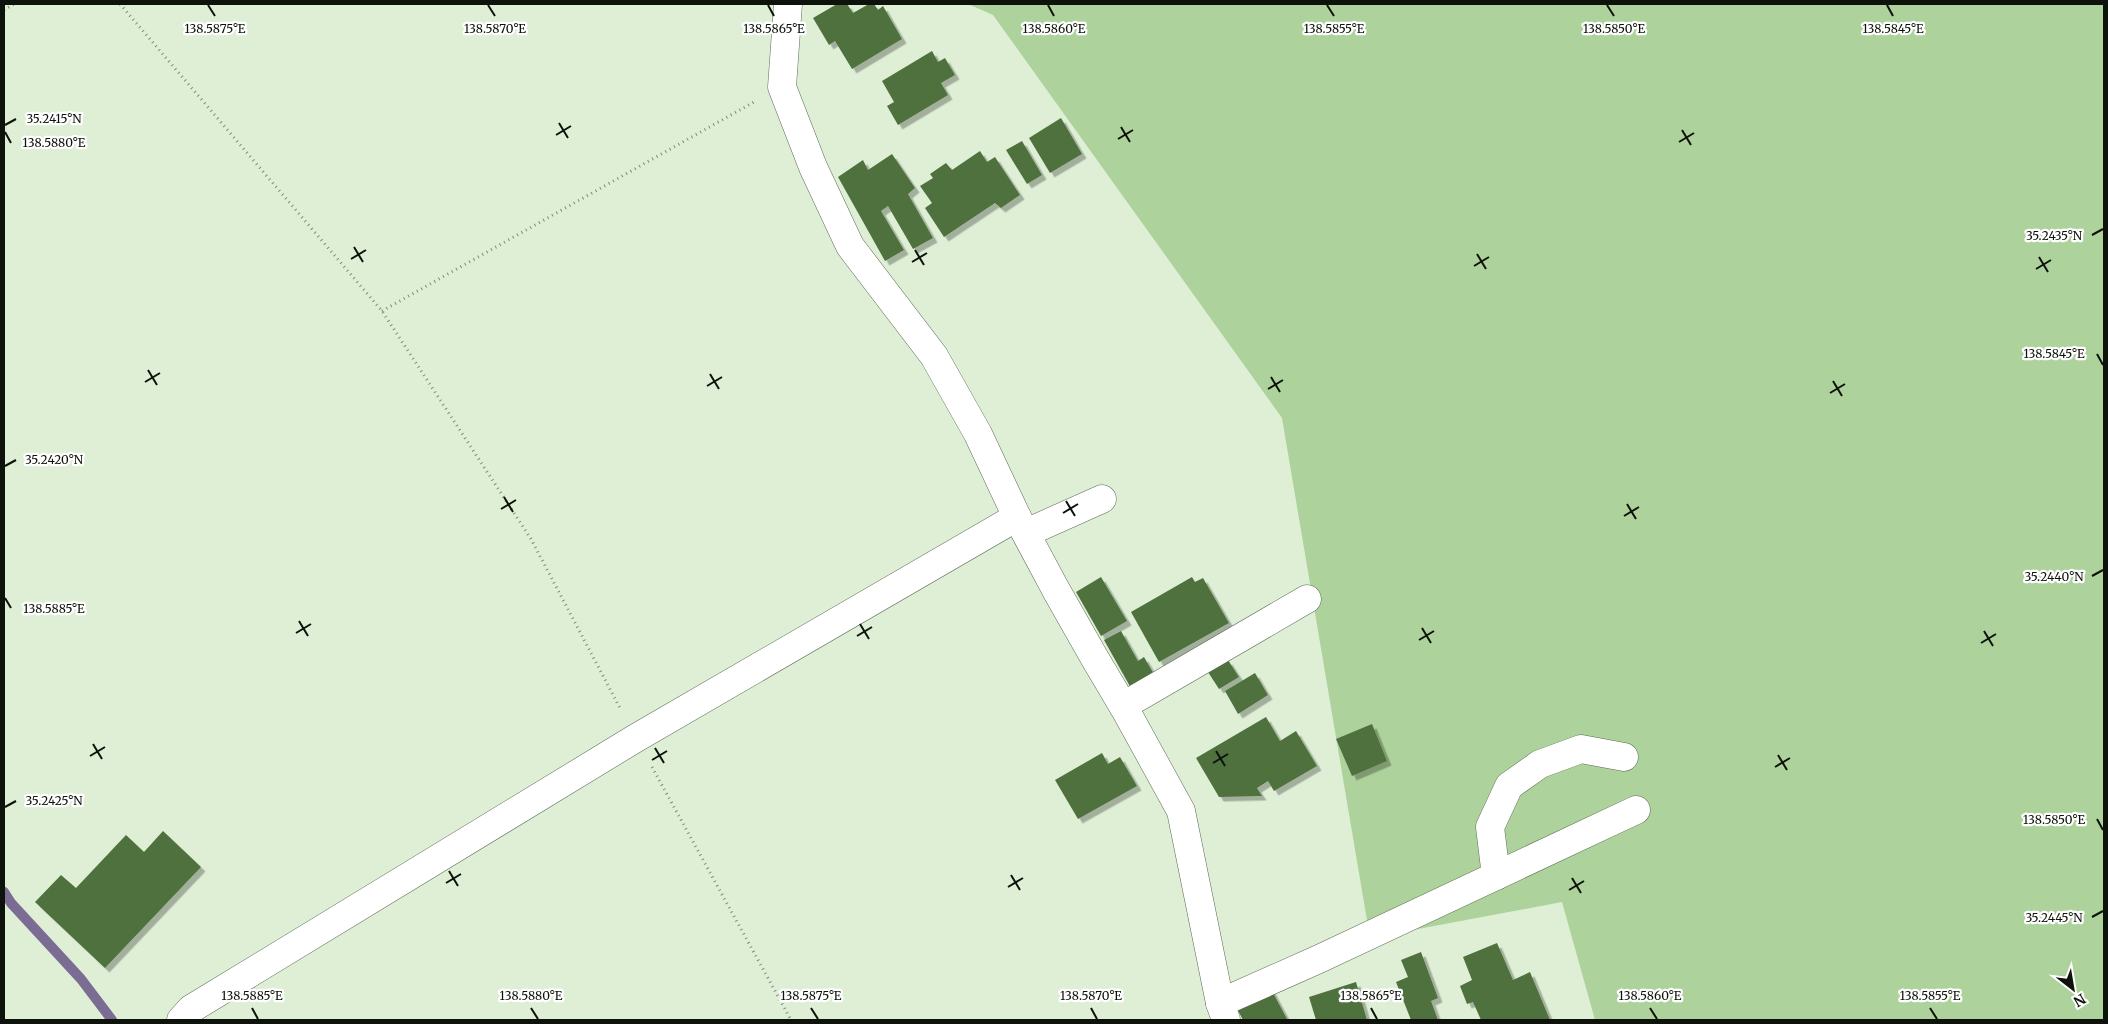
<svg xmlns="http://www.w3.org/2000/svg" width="2108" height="1024" font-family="Merriweather,serif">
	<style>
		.green { fill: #add29b }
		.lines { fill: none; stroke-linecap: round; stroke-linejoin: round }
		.stream { stroke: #7a6c92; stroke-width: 10 }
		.building { fill: #4f713d; filter: url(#shadow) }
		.minor-casing { stroke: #5e6c57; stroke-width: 29 }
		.path { stroke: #808b7a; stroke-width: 3; stroke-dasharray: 1 4; stroke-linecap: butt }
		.minor { stroke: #fff; stroke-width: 28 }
		.ticks { fill: none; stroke: #0d120a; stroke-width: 2 }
		.ticks-label { font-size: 12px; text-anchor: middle; fill: #0d120a; stroke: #fff; stroke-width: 4.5; stroke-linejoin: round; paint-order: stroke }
	</style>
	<defs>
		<filter id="shadow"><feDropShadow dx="4.5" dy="4.5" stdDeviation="0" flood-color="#0004"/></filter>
	</defs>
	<rect width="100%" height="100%" fill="#deefd6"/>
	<polygon class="green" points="968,4 2104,4 2104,1020 1595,1020 1562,902 1370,938 1282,418 993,15"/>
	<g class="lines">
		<polyline class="stream" points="4,892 11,903 81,979 112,1020"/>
	</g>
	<g class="building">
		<polygon points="837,4 847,4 853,13 869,4 874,4 878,10 883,6 902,39 852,69 835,41 829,45 813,18"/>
		<polygon points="932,51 938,62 945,58 955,75 941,83 948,95 898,125 887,106 894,102 882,81"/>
		<polygon points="1061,118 1082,154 1050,173 1029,138"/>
		<polygon points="1022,141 1042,175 1027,184 1006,150"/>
		<polygon points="980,151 987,162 995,157 1020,195 1001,208 995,203 944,237 925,208 932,203 920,186 933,178 930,174 946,163 952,170"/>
		<polygon points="892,154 915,188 908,194 933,238 913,249 888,206 881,211 904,250 885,261 838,177 863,160 868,170"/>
		<polygon points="1101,577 1127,621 1101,636 1076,592"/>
		<polygon points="1192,577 1195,582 1203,578 1229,623 1159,662 1131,612"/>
		<polygon points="1121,631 1138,661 1144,657 1155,676 1132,690 1104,640"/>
		<polygon points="1228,660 1239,677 1219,689 1208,672"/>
		<polygon points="1255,673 1268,695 1238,714 1225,691"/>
		<polygon points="1266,717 1280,741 1296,731 1317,766 1274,791 1268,781 1257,788 1262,796 1219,797 1196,758"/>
		<polygon points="1372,724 1387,761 1352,776 1336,739"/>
		<polygon points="1102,753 1108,764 1120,757 1137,786 1078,819 1055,780"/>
		<polygon points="163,831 201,867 105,968 35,902 61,875 76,888 126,835 144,852"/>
		<polygon points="1497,943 1513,980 1530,972 1550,1020 1481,1020 1473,1002 1467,1004 1460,986 1472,980 1463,957"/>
		<polygon points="1421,952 1438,998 1431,1001 1438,1020 1411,1020 1396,982 1408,977 1401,960"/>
		<polygon points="1356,982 1367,1020 1316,1020 1309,997"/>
		<polygon points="1271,989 1287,1019 1243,1020 1236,1007"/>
	</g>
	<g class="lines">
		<defs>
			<g id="minor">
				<polyline points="788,4 782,87 813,167 850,246 934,356 978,434 1017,517 1056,590 1094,657 1126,711 1181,811 1220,1003 1226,1020"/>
				<polyline points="1026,533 1102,499"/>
				<polyline points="1123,706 1307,599"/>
				<polyline points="1496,876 1490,827 1509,786 1540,764 1581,749 1624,757"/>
				<polyline points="1220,1003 1319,959 1636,810"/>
				<polyline points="181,1020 191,1009 636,738 1017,517"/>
			</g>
		</defs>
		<use href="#minor" class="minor-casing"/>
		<g class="path">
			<polyline points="120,4 382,311 531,539 621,710"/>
			<polyline points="4,10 14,4"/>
			<polyline points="382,311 754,102"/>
			<polyline points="652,767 791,1020"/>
		</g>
		<use href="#minor" class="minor"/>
	</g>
	<path class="ticks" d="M 208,5 L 215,16M 488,5 L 495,16M 768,5 L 774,16M 1048,5 L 1054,16M 1327,5 L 1334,16M 1607,5 L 1614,16M 1887,5 L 1893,16M 559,123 L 568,138M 5,125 L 16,119M 1121,127 L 1130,142M 1682,130 L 1691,145M 5,132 L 11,143M 556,135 L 571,126M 1118,139 L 1133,130M 1679,142 L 1694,133M 2092,235 L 2103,229M 354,247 L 363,262M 915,250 L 924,265M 1477,254 L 1486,269M 2039,257 L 2048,272M 351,259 L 366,250M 912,262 L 927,253M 1474,266 L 1489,257M 2036,269 L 2051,260M 2097,354 L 2103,365M 148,370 L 157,385M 710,374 L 719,389M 1271,377 L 1280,392M 1833,381 L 1842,396M 145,382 L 160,373M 707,386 L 722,377M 1268,389 L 1283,380M 1830,393 L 1845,384M 5,466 L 16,460M 504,497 L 513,512M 1066,501 L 1075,516M 1627,504 L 1636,519M 501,509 L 516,500M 1063,513 L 1078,504M 1624,516 L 1639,507M 2092,576 L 2103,570M 5,598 L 11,608M 299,621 L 308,636M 860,624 L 869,639M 1422,628 L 1431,643M 1984,631 L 1993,646M 296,633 L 311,624M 857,636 L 872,627M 1419,640 L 1434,631M 1981,643 L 1996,634M 93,744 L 102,759M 655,748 L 664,763M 1216,751 L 1225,766M 1778,755 L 1787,770M 90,756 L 105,747M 652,760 L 667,751M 1213,763 L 1228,754M 1775,767 L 1790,758M 5,807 L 16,801M 2097,819 L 2103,830M 449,871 L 458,886M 1011,875 L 1020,890M 1572,878 L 1581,893M 446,883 L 461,874M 1008,887 L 1023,878M 1569,890 L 1584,881M 2092,917 L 2103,911M 252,1008 L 258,1019M 531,1008 L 538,1019M 811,1008 L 818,1019M 1091,1008 L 1097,1019M 1371,1008 L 1377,1019M 1650,1008 L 1657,1019M 1930,1008 L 1937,1019"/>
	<g class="ticks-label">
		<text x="215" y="33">138.5875°E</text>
		<text x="495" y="33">138.5870°E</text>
		<text x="774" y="33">138.5865°E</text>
		<text x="1054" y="33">138.5860°E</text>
		<text x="1334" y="33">138.5855°E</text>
		<text x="1614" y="33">138.5850°E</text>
		<text x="1893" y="33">138.5845°E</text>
		<text x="54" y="123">35.2415°N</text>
		<text x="54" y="147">138.5880°E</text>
		<text x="2054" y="240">35.2435°N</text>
		<text x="2054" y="358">138.5845°E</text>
		<text x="54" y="464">35.2420°N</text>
		<text x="2054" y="581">35.2440°N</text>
		<text x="54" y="613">138.5885°E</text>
		<text x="54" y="805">35.2425°N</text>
		<text x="2054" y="824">138.5850°E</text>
		<text x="2054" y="922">35.2445°N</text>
		<text x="252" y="1000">138.5885°E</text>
		<text x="531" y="1000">138.5880°E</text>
		<text x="811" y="1000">138.5875°E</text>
		<text x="1091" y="1000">138.5870°E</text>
		<text x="1371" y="1000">138.5865°E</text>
		<text x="1650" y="1000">138.5860°E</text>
		<text x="1930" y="1000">138.5855°E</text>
	</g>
	<rect width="2108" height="1024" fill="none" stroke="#0d120a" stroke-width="10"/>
	<g transform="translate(2073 989) rotate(149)" stroke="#ffffff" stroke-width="4" paint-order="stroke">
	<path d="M0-4L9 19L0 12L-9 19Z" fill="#0d120a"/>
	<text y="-8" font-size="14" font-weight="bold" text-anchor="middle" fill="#0d120a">N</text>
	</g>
</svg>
